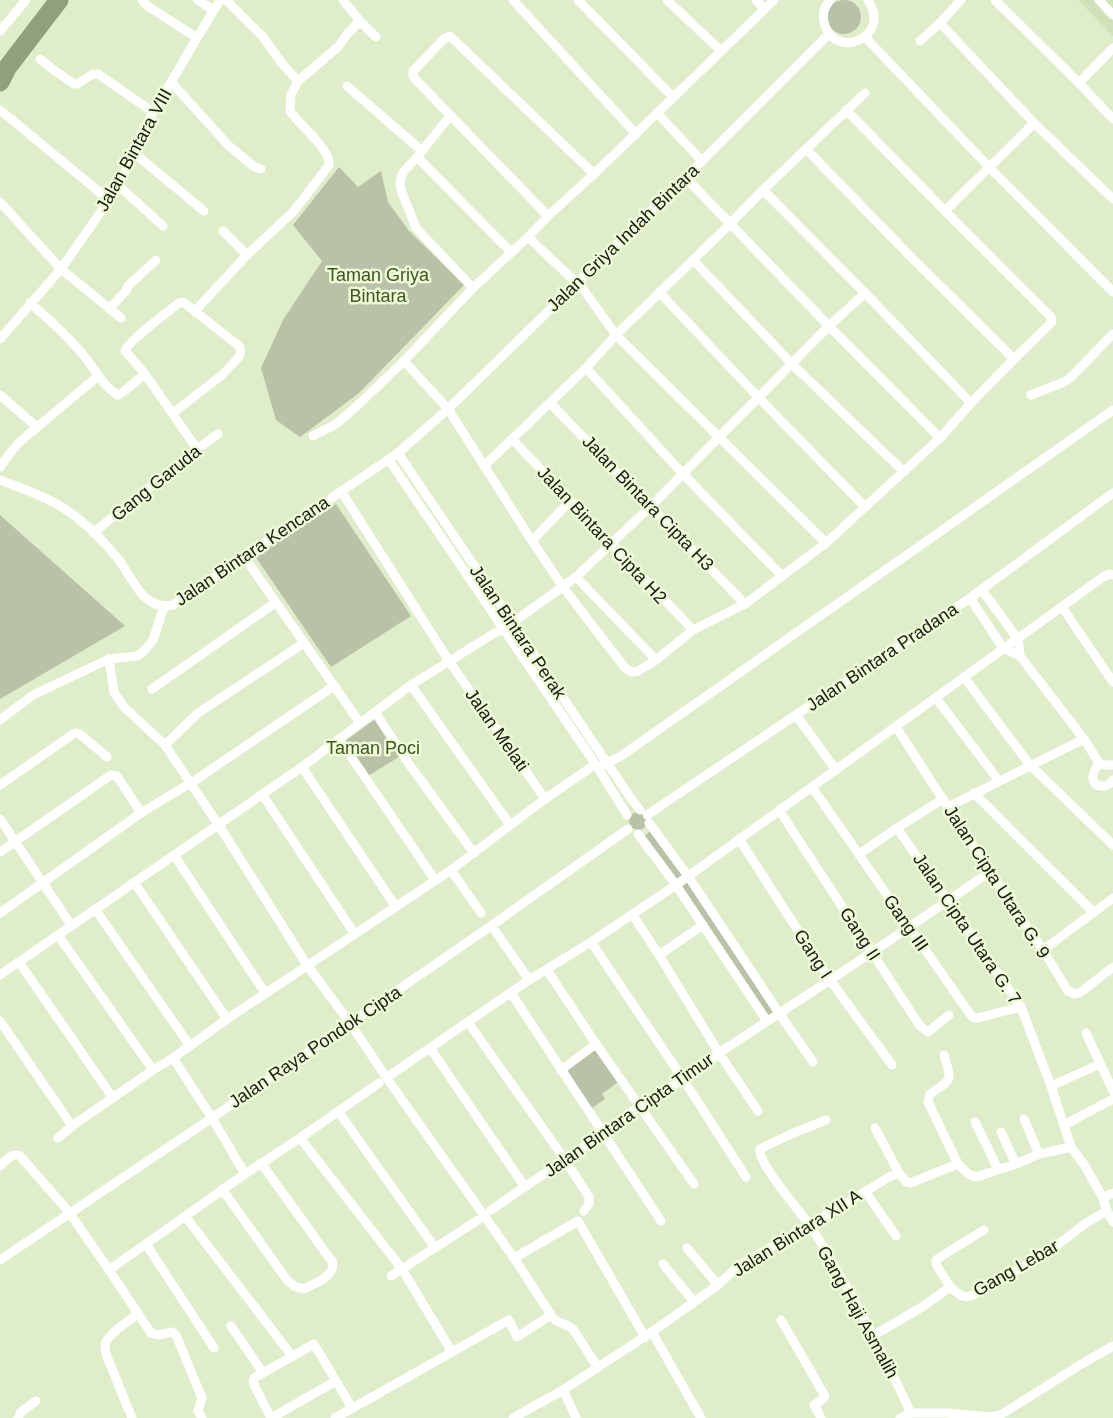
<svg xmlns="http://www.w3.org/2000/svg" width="1113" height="1418" font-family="Arial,sans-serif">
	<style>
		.built { fill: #d1e2ba }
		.green { fill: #b7c2a7 }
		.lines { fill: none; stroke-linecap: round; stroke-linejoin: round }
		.river { stroke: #929f7e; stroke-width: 19 }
		.street { stroke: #fff; stroke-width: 9 }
		.labels { text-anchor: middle; stroke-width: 5; stroke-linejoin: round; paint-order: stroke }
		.street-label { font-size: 18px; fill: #171c0f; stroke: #edfbd8 }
		.park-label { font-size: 18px; fill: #435420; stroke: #edfbd8 }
	</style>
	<rect width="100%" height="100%" fill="#dfedcb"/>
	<polygon class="built" points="1078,0 1113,0 1113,36"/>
	<g class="green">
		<circle cx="844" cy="17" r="17"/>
		<polygon points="339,167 358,187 381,171 388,202 409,231 464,285 359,393 300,437 276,420 261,368 283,320 322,261 293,225"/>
		<polygon points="336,504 411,616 331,667 255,556"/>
		<polygon points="0,515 125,626 0,699"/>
		<polygon points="377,718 402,755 368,776 345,741"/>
		<circle cx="638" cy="821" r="9"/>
		<polygon points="652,830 684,875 676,881 643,837"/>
		<polygon points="688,879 774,1014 769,1018 679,886"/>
		<polygon points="594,1048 618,1082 602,1094 605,1099 592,1108 564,1069"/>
	</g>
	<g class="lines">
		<polyline class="river" points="0,82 7,68 59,0"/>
		<g class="street">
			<polyline points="142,0 146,5 197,38"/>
			<polyline points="198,0 213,10"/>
			<polyline points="226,0 263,37 284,66 298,81"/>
			<polyline points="343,0 360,21 376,37"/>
			<polyline points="513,0 636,134"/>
			<polyline points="578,0 673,97"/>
			<polyline points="667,0 721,51"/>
			<polyline points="756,0 765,9"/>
			<path d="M 830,0 C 825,6 822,14 824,22 C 832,61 893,39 868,0"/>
			<polyline points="995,0 1079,83 1113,119"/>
			<polyline points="1099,0 1113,15"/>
			<polyline points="940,23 1034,123 1113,199"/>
			<polyline points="0,31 26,0"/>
			<polyline points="865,37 989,167 1113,292"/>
			<polyline points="920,41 940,23 961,0"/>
			<polyline points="40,59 51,68 74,84 77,84 93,74 98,74 153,112"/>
			<polyline points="171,82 228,145 253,166 261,169"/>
			<polyline points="1079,83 1113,48"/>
			<polyline points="347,86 422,151"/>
			<polyline points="0,110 109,200"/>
			<polyline points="657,113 702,161"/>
			<polyline points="450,116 417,157 404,171 401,177 400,183 401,190 416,228 473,288"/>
			<polyline points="806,149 908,254 1014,359"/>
			<polyline points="133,152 204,211"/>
			<polyline points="417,157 511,252"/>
			<polyline points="685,177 829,326 940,438"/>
			<polyline points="118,185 163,226"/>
			<polyline points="763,190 865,293 971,403"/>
			<polyline points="0,202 61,269 121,318"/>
			<polyline points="945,211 1034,123"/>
			<polyline points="548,216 416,80 413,76 413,71 445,38 450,36 594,174"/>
			<polyline points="223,231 247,255"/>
			<polyline points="528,237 583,289 616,335 826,543"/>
			<polyline points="693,260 792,364 904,472"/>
			<polyline points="659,292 759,398 865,507"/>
			<path d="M 30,303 C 50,320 68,336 84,356 C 96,370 101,385 118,395 L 123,392 L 145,374"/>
			<polyline points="109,309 126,291 128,286 156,260"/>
			<path d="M 195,311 L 247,255 L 294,211 L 329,165 C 331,149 299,125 290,111 L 291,95 L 298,81 L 339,46 L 348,33 L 360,21"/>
			<polyline points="0,339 61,269 109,200 124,174 141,133 197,38 220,0"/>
			<polyline points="404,361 448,409 532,541 563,587 625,668 632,672 638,671 656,660 693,630 745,604 826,543 940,438 971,403 1014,359 1050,324 1052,321 1051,317 945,211 846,110"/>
			<polyline points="586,368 683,474 782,576"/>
			<polyline points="0,395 37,427"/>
			<polyline points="1031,395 1064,382 1071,377 1113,334"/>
			<polyline points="550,403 745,604"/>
			<path d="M 173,413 L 222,375 L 239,357 L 241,351 L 239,346 L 183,302 L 179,303 C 169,311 128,341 125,351 L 145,374 L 197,449"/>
			<polyline points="313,436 336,424 358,405 404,361 473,288 528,237 548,216 594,174 774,0"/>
			<polyline points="512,439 693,630"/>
			<polyline points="398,453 630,797 640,810"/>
			<polyline points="389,460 598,768 627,815"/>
			<polyline points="484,466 586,368 616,335 730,224 763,190 865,93"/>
			<polyline points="0,467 14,448 23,439 97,377"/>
			<path d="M 0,480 C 26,490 54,499 76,517 C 90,528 107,545 119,560 C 133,579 143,611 173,605 L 398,453 L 448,409 L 702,161 L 829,34"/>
			<polyline points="341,491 449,661 545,799"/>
			<polyline points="93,533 197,449 218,434"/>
			<polyline points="532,541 570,501"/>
			<polyline points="245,558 360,723"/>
			<polyline points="576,577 656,660"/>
			<polyline points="982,590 1017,638 1019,644 1020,656 1084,739 1099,763 1105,765 1113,765"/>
			<polyline points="970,598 1003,648 1020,656"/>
			<polyline points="1062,607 1113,682"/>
			<path d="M 109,659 L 114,692 L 124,707 L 165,745 L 218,824 L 307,965 L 350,1023 L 386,1077 L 514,1258 L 553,1318 C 558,1324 567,1324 573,1329 L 598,1368"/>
			<polyline points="964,677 1030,765 1113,845"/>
			<polyline points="411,685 510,825"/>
			<polyline points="152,689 275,603"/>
			<polyline points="936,698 999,781"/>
			<polyline points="375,712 409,764 474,853"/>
			<polyline points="796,715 836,770"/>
			<polyline points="0,720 33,695 109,659 137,656 144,651 153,640 164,607"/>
			<polyline points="896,727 990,872 1043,950 1068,991 1075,994 1081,992 1113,967"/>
			<polyline points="339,739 435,880"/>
			<polyline points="165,745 198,713 304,643"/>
			<path d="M 1099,763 C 1096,768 1092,774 1093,779 C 1096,790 1108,787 1113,780"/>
			<polyline points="302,767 396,907"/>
			<polyline points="598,768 621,756 1113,410"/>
			<polyline points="0,785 73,734 76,733 80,734 107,757"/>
			<polyline points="812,787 972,1017 977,1018 1021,1007"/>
			<polyline points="974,793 1093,912"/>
			<polyline points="262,794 354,933"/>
			<polyline points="948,807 1084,739"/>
			<polyline points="779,810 920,1026 928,1032 949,1015"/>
			<polyline points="647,815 970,598 1113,493"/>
			<polyline points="0,819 71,925"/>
			<polyline points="649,823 688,876 779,1013 813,1062"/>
			<polyline points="897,828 1021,1007 1051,1086 1071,1147 1085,1166 1103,1198 1107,1211 1113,1222"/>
			<polyline points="638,834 676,885 767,1021"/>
			<polyline points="739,839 830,980 892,1065"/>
			<polyline points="0,852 111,775 117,776 141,813"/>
			<polyline points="859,854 897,828 943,799"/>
			<polyline points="174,855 265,993"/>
			<polyline points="451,870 481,913"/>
			<polyline points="134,882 227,1019"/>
			<polyline points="95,909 190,1046"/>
			<polyline points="0,913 141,813 197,779 334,686"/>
			<polyline points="632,914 659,955 719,1053 758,1111"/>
			<polyline points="496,932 529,980"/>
			<polyline points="58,935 153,1070"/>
			<polyline points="591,942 683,1079 746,1177"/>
			<polyline points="1043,950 1113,898"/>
			<polyline points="659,955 703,925"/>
			<polyline points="19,962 113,1098"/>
			<polyline points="547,970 596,1044 694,1184"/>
			<polyline points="0,975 302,767 411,685 493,634 504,629 576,577 651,506 829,326 865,293"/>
			<polyline points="511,993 661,1221"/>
			<polyline points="0,1021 72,1126"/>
			<polyline points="468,1022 565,1160 589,1197 589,1204 584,1211"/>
			<polyline points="1086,1033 1113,1091"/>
			<polyline points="430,1048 525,1187"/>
			<path d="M 944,1055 C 952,1082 953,1078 930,1094 L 928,1102 L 958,1164"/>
			<polyline points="173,1058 212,1118 245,1174"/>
			<polyline points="561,1070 596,1044"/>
			<polyline points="392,1074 529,980 591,942 676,885 1103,577 1109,574 1113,575"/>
			<polyline points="1051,1086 1100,1064"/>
			<polyline points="338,1111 435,1248"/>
			<polyline points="1024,1119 1039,1154"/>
			<path d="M 826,1120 L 791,1134 L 760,1149 C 757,1161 796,1207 805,1219 C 815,1232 823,1246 831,1260 C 861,1310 887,1361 911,1413"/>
			<polyline points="975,1122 998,1169"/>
			<polyline points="1064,1125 1113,1099"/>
			<polyline points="875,1128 899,1173"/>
			<polyline points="1001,1132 1016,1164"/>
			<polyline points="58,1138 72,1126 153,1070 173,1058 227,1019 451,870 545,799 590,768"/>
			<polyline points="300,1138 402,1269 452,1352"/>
			<path d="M 0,1166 C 6,1161 12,1152 20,1156 L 69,1212 L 109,1270 L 245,1174 L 300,1138 L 379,1083"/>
			<path d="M 222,1189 L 287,1280 L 294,1286 L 304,1289 C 315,1283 333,1278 333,1263 L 261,1163"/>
			<polyline points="865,1191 896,1236"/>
			<polyline points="1103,1198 1113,1193"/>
			<polyline points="491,1210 604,1133 639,1106 683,1079 719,1053 871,953 990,872"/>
			<polyline points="185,1216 292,1356"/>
			<polyline points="146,1244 214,1348"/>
			<polyline points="687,1248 718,1285"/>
			<polyline points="514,1258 578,1221 645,1337"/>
			<polyline points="0,1260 212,1118 488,928 628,829"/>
			<polyline points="663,1264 694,1302"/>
			<polyline points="109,1270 151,1333 158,1335 172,1332 176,1335 202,1398 198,1411 202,1418"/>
			<polyline points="391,1276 478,1220"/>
			<polyline points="950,1287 936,1264 936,1260 940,1257 984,1230"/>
			<polyline points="781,1320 825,1396 824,1398 814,1405 821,1418"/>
			<polyline points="231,1326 263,1373"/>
			<polyline points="652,1332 701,1418"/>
			<polyline points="874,1335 922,1307 950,1287 960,1295 966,1297 973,1295 1047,1253 1086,1223 1107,1211"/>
			<polyline points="336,1381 273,1417 270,1416 254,1385 253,1381 254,1378 314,1344 352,1408"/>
			<polyline points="563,1390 576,1418"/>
			<polyline points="18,1418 21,1412 36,1401"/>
			<path d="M 132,1418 L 106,1354 C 106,1352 104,1347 105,1345 C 106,1335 130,1320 138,1314"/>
			<polyline points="335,1418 509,1320 517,1337 551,1315"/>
			<polyline points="513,1418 563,1390 652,1332 718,1285 737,1267 847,1203 889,1177 899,1173 906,1182 910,1183 958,1164 968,1174 976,1177 1016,1164 1039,1154 1071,1147"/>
			<polyline points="900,1418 911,1413 947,1413 990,1417 1002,1414 1080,1365 1113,1346"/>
		</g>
	</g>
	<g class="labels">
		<g class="street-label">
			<text transform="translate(134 150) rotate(-61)" y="6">Jalan Bintara VIII</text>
			<text transform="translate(623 238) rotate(-44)" y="6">Jalan Griya Indah Bintara</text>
			<text transform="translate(156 483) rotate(-39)" y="6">Gang Garuda</text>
			<text transform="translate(648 503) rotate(46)" y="6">Jalan Bintara Cipta H3</text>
			<text transform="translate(602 535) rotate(47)" y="6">Jalan Bintara Cipta H2</text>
			<text transform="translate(252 551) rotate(-34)" y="6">Jalan Bintara Kencana</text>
			<text transform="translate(518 632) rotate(56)" y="6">Jalan Bintara Perak</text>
			<text transform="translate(882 657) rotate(-34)" y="6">Jalan Bintara Pradana</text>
			<text transform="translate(497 730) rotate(55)" y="6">Jalan Melati</text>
			<text transform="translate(997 882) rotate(57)" y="6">Jalan Cipta Utara G. 9</text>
			<text transform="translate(906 923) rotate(55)" y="6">Gang III</text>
			<text transform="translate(967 929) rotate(56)" y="6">Jalan Cipta Utara G. 7</text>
			<text transform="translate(860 934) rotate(57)" y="6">Gang II</text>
			<text transform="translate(813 954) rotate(57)" y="6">Gang I</text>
			<text transform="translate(315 1047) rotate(-34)" y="6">Jalan Raya Pondok Cipta</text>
			<text transform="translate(629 1115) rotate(-35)" y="6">Jalan Bintara Cipta Timur</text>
			<text transform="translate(797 1233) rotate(-32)" y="6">Jalan Bintara XII A</text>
			<text transform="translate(1016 1268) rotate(-30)" y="6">Gang Lebar</text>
			<text transform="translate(858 1312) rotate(61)" y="6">Gang Haji Asmalih</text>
		</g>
		<g class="park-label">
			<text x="378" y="281">Taman Griya<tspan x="378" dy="21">Bintara</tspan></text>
			<text x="373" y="754">Taman Poci</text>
		</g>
	</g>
</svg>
